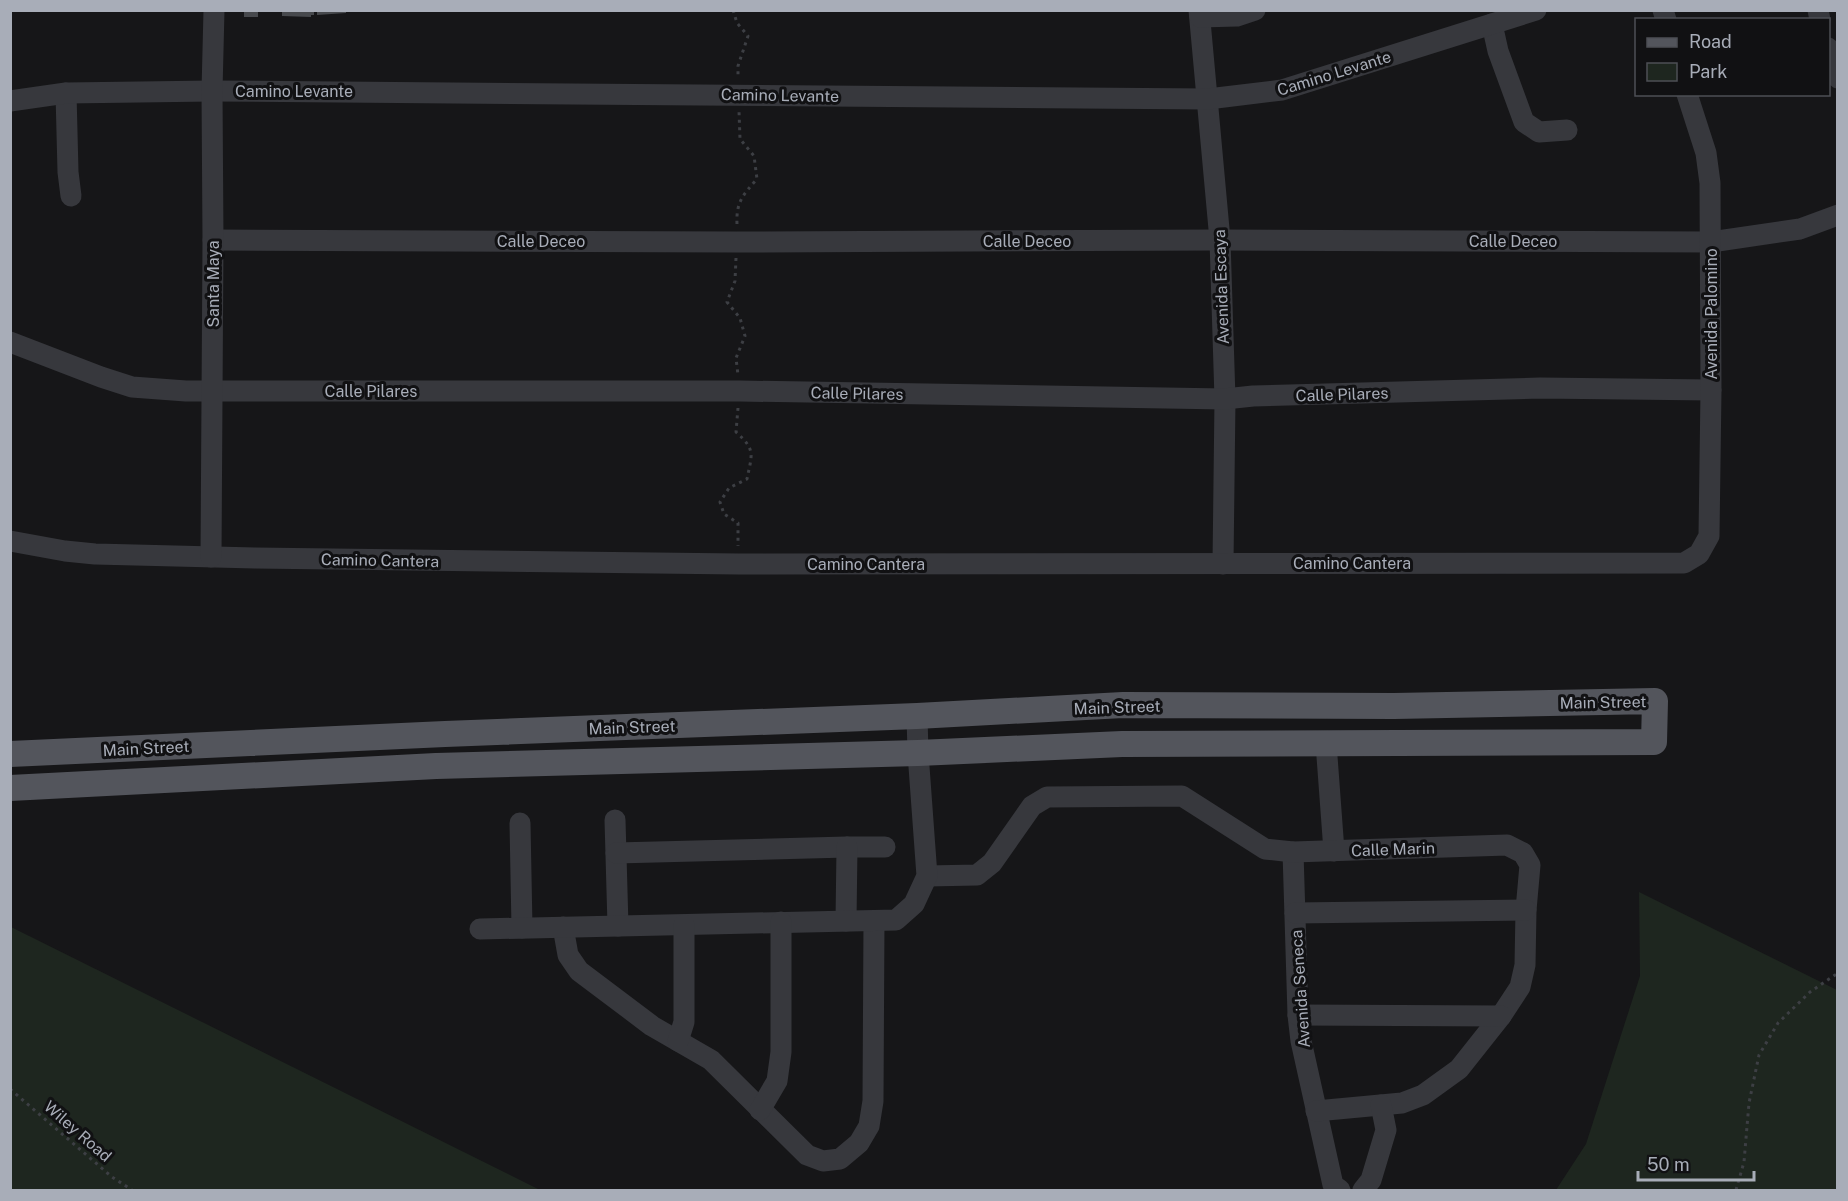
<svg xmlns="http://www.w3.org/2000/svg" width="1848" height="1201" font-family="'Public Sans',sans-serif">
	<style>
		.green { fill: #1e261f }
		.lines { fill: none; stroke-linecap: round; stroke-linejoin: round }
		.path { stroke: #3d3f44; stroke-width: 3; stroke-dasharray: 3 4.5; stroke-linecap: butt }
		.minor { stroke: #37383d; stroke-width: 21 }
		.major { stroke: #53555c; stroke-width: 26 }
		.wall { fill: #47494d }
		.labels { text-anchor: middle; stroke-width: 6; stroke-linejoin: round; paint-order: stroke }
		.street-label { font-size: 16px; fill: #a8adb8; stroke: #111113 }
	</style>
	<rect width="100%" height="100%" fill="#161618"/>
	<g class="green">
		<polygon points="1639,892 1837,990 1837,1190 1556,1190 1586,1144 1640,976"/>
		<polygon points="10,927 11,927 540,1190 11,1190"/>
	</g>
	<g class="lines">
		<g class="path">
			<polyline points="733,10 737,23 748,36 738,66 738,78"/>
			<path d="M 737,224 C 736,202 743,195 757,179 L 754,156 L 740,139 L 739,111"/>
			<polyline points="736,258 735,281 727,302 740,318 745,336 736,358 738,375"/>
			<path d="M 738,408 L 736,432 C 756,450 752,454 747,479 L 729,488 L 720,502 L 724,514 L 738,523 L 738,546"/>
			<polyline points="10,1089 112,1177 132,1190"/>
			<polyline points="1736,1190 1744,1162 1749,1103 1759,1055 1778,1023 1810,992 1838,973"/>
		</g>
		<g class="minor">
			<polyline points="1199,10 1220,240 1225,399 1223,564"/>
			<polyline points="1663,10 1666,20"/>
			<polyline points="1818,10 1820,20"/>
			<polyline points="1200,17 1237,16 1255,10"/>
			<polyline points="1492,24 1498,51 1524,122 1539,132 1567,130"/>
			<polyline points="1828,48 1838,78"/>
			<polyline points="66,93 68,172 71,196"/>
			<polyline points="10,101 66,93 212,91 1208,99 1282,90 1536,10"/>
			<polyline points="213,240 737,242 1220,240 1711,242 1800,229 1838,215"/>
			<polyline points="10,342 101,377 132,387 186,391 740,391 1225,399 1253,396 1540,388 1711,390"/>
			<polyline points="10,541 65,551 95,554 255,558 739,564 1684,563 1699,554 1709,536 1711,390 1710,183 1706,153 1687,94"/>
			<polyline points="211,557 213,240 212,91 214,10"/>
			<polyline points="1326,743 1334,851"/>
			<polyline points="615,820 618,926"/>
			<polyline points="520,823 522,928"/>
			<polyline points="1293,852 1298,1015 1301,1041 1333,1185 1340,1190"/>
			<polyline points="616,853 847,847 885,847"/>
			<polyline points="927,876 977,875 992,863 1032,806 1047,797 1182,796 1265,849 1293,852 1507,845 1523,853 1530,865 1526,910 1525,965 1520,987 1501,1016 1459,1069 1423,1095 1402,1103 1316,1111"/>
			<polyline points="1295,913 1526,910"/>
			<polyline points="846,921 847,847"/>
			<polyline points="563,927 568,955 579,971 652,1026 711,1060 807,1155 823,1161 840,1159 859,1143 869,1126 873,1101 874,921"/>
			<polyline points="480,929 896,920 914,904 927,876 918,753 917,716"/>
			<polyline points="1298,1015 1501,1016"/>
			<polyline points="678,1041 684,1022 684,925"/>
			<polyline points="760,1110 777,1081 781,1052 781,922"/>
			<polyline points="1363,1190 1371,1180 1386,1130 1381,1105"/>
		</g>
		<polyline class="major" points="10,754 445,734 917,716 1123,705 1394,706 1655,701 1654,742 1122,744 918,753 436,766 10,788"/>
	</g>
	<g class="wall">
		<polygon points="244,10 276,10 276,12 258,12 258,17 244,17"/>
		<polygon points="282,10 314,10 314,15 311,15 311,17 282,16"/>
		<polygon points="317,10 346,10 346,13 317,15"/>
	</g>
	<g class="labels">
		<g class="street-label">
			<text transform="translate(1334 73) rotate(-17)" y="6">Camino Levante</text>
			<text x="294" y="97">Camino Levante</text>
			<text transform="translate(780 95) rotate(1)" y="6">Camino Levante</text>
			<text x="541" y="247">Calle Deceo</text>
			<text x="1027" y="247">Calle Deceo</text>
			<text x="1513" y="247">Calle Deceo</text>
			<text transform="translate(213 284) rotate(-90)" y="6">Santa Maya</text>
			<text transform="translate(1221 287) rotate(-92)" y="6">Avenida Escaya</text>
			<text transform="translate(1711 314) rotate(-90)" y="6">Avenida Palomino</text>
			<text x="371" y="397">Calle Pilares</text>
			<text transform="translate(857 393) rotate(1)" y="6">Calle Pilares</text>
			<text transform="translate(1342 394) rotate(-2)" y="6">Calle Pilares</text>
			<text transform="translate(380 560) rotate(1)" y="6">Camino Cantera</text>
			<text x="1352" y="569">Camino Cantera</text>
			<text x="866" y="570">Camino Cantera</text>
			<text transform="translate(1603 702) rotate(-1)" y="6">Main Street</text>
			<text transform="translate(1117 707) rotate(-2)" y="6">Main Street</text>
			<text transform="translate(632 727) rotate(-2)" y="6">Main Street</text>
			<text transform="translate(146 748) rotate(-3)" y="6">Main Street</text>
			<text transform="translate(1393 849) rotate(-2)" y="6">Calle Marin</text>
			<text transform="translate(1300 989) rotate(-94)" y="6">Avenida Seneca</text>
			<text transform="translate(78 1131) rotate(41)" y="6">Wiley Road</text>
		</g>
	</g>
	<rect width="1848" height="1201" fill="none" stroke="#a8adb8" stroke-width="24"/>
	<rect x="1635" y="18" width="195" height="78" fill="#111113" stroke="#4d4f55" stroke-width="1.5"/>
	<rect x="1647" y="38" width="30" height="9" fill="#53555c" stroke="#4d4f55" stroke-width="1.5"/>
	<text x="1689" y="48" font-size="18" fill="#a8adb8">Road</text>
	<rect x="1647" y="63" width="30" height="18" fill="#1e261f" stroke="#4d4f55" stroke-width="1.5"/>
	<text x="1689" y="78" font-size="18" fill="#a8adb8">Park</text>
	<path d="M1638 1171v9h116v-9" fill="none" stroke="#a8adb8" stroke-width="3"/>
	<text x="1647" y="1171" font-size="18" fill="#a8adb8" stroke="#111113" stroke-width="4.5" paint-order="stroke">50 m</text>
</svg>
